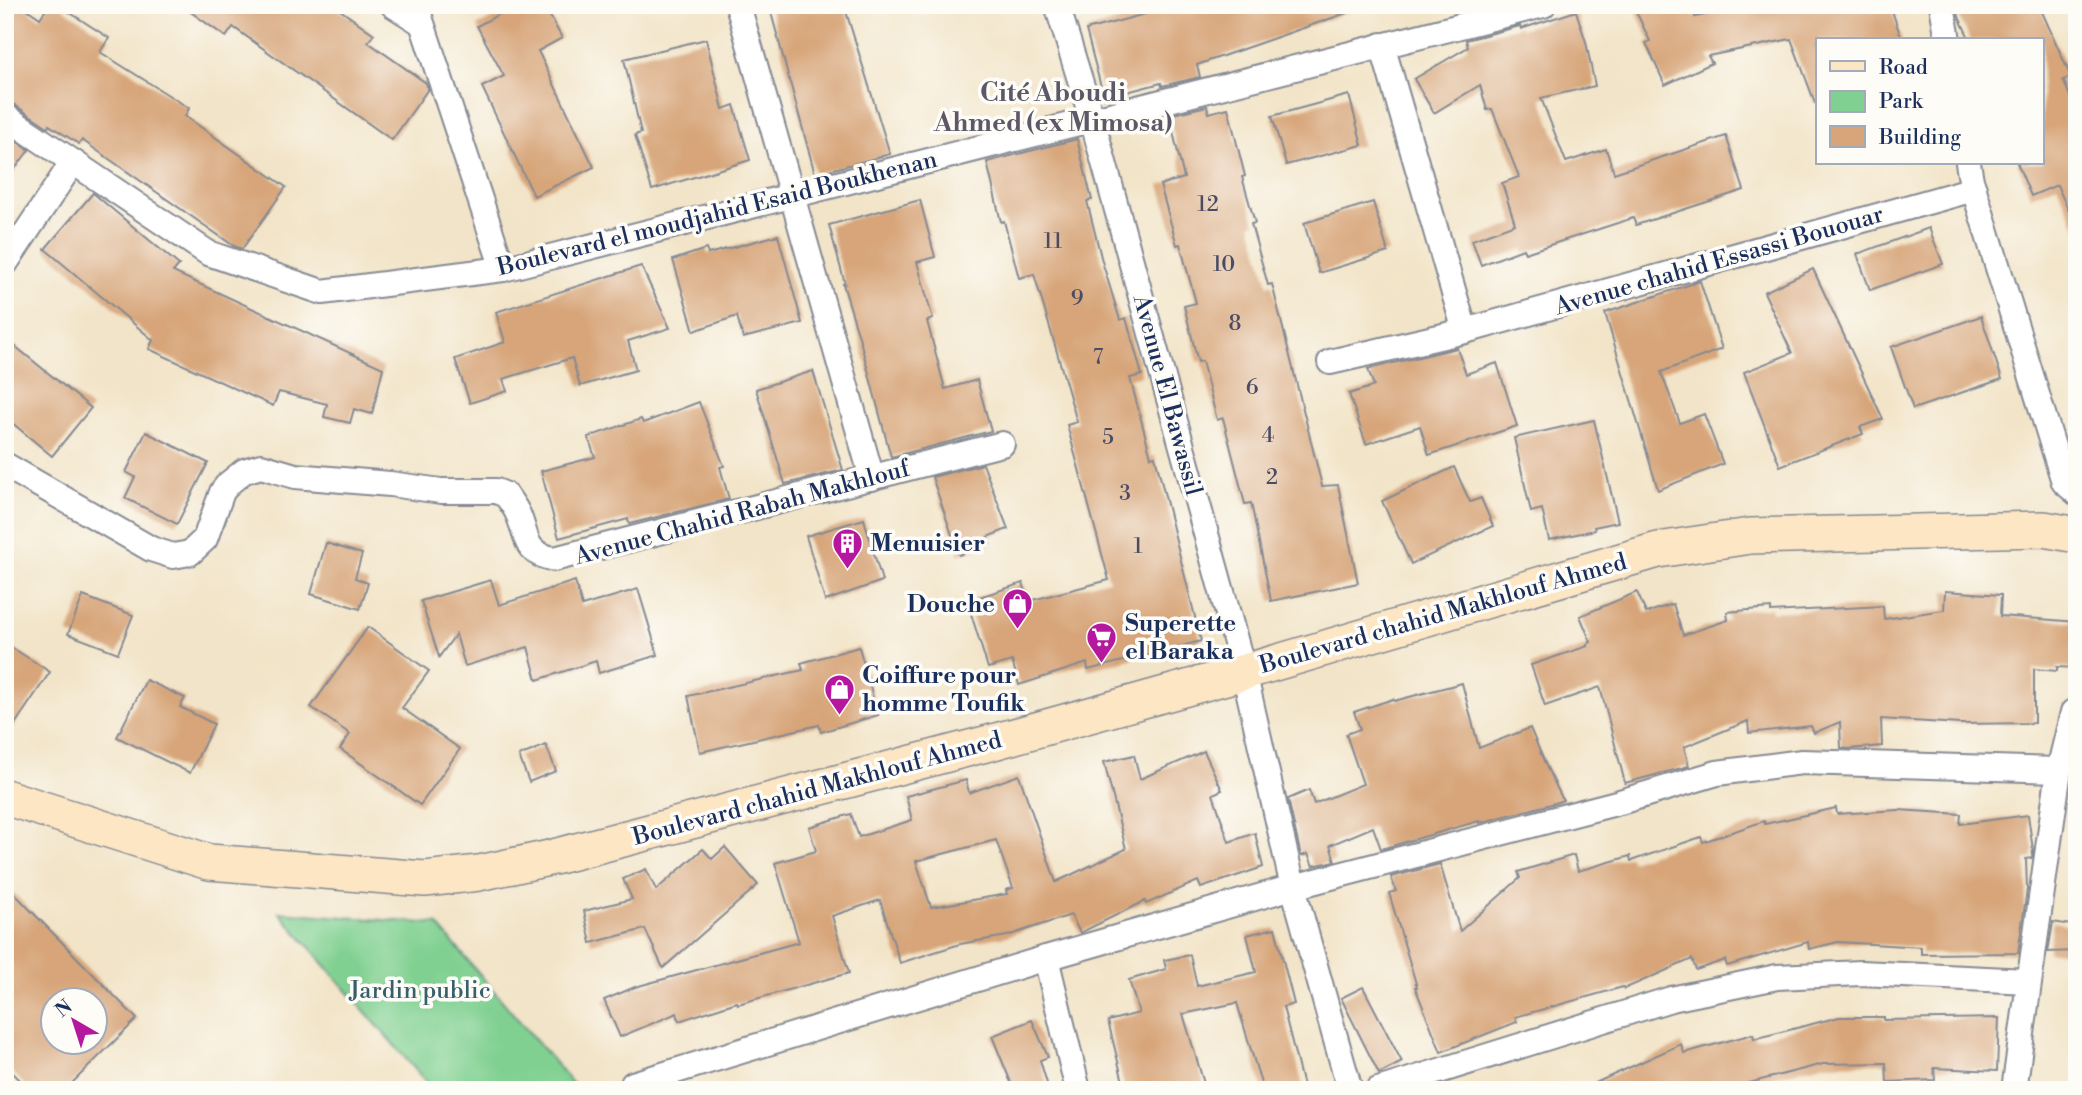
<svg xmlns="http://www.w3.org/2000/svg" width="2082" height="1095" font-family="'Libre Bodoni',serif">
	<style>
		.green { fill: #80d091; stroke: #4e8078; stroke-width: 2 }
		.building { fill: #d7a579; fill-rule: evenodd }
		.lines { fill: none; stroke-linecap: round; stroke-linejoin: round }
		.minor-casing { stroke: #868a93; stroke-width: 28 }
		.secondary-casing { stroke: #868a93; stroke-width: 38 }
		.minor { stroke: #fff; stroke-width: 24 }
		.secondary { stroke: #fce6c4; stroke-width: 35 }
		.labels { text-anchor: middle; stroke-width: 7; stroke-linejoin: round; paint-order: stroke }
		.number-label { font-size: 21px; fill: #4a4c65 }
		.street-label { font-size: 24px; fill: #1b2f5e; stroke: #fdfcf7 }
		.poi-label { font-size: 24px; font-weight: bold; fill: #1b2f5e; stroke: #fdfcf7; text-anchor: start }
		.park-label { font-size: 24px; fill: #395f6d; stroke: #fdfcf7 }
		.neighbourhood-label { font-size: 26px; font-weight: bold; fill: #5d5867; stroke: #fdfcf7 }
	</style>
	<rect width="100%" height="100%" fill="#fdfcf7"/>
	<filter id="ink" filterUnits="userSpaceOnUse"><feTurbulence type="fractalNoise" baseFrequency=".0143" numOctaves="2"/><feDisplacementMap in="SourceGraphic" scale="14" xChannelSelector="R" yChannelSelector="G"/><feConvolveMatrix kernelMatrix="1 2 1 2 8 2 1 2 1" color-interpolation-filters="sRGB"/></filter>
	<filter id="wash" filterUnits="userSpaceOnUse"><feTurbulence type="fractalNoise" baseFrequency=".00686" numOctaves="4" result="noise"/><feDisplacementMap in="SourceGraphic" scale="28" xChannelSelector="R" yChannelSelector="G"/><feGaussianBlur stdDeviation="1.57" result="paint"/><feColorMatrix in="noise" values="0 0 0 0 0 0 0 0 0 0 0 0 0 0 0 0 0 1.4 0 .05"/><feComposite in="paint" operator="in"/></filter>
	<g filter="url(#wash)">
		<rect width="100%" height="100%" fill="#f2e4c8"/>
		<polygon class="green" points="279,912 437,924 578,1090 433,1090"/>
		<g id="blocks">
			<g class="building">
				<polygon points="5,5 21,5 40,18 49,5 58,5 109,38 100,52 189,108 185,116 286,187 242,249 234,246 82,140 79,144 49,125 48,127 13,104 5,101"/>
				<polygon points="181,5 333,5 374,34 368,42 426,83 428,89 392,140 233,27 226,37"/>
				<polygon points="516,5 544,5 562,38 538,51 594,167 534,196 482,87 504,76 477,26"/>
				<polygon points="769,5 844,5 890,154 815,174"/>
				<polygon points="1178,5 1357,5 1358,9 1197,65 1200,77 1162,86 1161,83 1104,98 1086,30"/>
				<polygon points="1633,5 1689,5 1695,17 1752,5 1890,5 1902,40 1818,40 1818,103 1815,103 1791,39 1708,56 1712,63 1665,85 1646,43 1650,41"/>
				<polygon points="1957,5 2039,5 2071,77 2063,80 2077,112 2077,229 2057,185 2031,196 2017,163 2042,163 2042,40 1970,40 1959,17"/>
				<polygon points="1576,11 1586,42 1595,86 1541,98 1566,162 1606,149 1614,173 1726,136 1744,190 1636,225 1633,218 1525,253 1523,249 1481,265 1472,240 1515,224 1502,183 1519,177 1492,109 1487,110 1480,85 1434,113 1414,79 1468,47 1466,40 1520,26 1521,29"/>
				<polygon points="706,39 723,109 734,105 750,160 652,190 635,135 641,133 624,59"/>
				<polygon points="1349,95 1362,145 1286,165 1272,116"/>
				<polygon points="1207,106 1209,113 1228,108 1245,176 1242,177 1255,223 1251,224 1268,285 1272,284 1322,486 1338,485 1358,583 1271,601 1251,503 1245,504 1223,418 1217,420 1202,361 1198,362 1184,306 1196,303 1180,244 1177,245 1160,185 1184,178 1169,115"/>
				<polygon points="5,134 29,150 5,182"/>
				<polygon points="1077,139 1092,200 1087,201 1102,261 1120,320 1126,318 1142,375 1130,378 1151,457 1155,456 1201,641 1088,670 1087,663 1019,685 1012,661 988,668 967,601 1023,583 1029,601 1109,580 1067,425 1077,422 1052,335 1034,274 1019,278 1004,221 1001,222 987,162"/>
				<polygon points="93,193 179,265 173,272 383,368 372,414 354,409 350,423 324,417 327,404 279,392 273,406 149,349 153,340 45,249"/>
				<polygon points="920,200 935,257 917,262 933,319 927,321 945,389 977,380 991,431 891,457 860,340 843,284 845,284 829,225"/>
				<polygon points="1373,202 1388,252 1319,273 1304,223"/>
				<polygon points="1929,228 1943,264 1870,290 1857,254"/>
				<polygon points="778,235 802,323 743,338 737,316 694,331 673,260 706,249 708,254"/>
				<polygon points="641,266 670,328 628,341 636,370 580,386 572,358 503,379 507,391 470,403 455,359 505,342 496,312"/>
				<polygon points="1813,269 1883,419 1860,427 1863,434 1780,466 1744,372 1792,353 1764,292"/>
				<polygon points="1700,281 1722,349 1661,372 1680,423 1704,414 1723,464 1658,490 1605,313"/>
				<polygon points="1981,316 2002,379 1913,409 1891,347"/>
				<polygon points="5,338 91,408 52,456 5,417"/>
				<polygon points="1457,348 1466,374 1497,363 1517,426 1429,455 1420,426 1366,444 1349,394 1374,386 1368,369"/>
				<polygon points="813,371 843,470 785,484 756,389"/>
				<polygon points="699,402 724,466 720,467 729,499 629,524 628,519 559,538 541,471 595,457 588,437 641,419 643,423"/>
				<polygon points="1594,420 1618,522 1594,527 1595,530 1549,540 1542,509 1531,512 1514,438"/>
				<polygon points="146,432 208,463 177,524 125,498 135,477 126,472"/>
				<polygon points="983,464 1008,529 987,537 990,544 959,555 932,477"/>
				<polygon points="1454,467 1470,502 1481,498 1493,526 1411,564 1382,501"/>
				<polygon points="864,519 882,581 825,601 806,536"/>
				<polygon points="326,543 362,554 355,578 368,583 360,609 311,594"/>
				<polygon points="491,580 499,605 575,581 582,606 638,589 658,655 599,673 596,661 537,680 528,647 465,666 456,634 439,657 421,601"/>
				<polygon points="1945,591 2001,595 2000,616 2077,622 2077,668 2057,667 2057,671 2034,669 2034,723 1960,724 1881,719 1882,746 1848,749 1841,748 1840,722 1814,733 1811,726 1749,733 1748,721 1684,747 1689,766 1625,783 1600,687 1545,706 1531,665 1588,646 1587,644 1591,642 1580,616 1637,592 1646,613 1673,604 1683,635 1728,620 1727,612 1771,608 1771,612 1883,606 1884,619 1944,610"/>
				<polygon points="83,596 133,615 118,653 68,634"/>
				<polygon points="368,627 429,671 402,708 460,749 420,805 340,749 350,734 311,707"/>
				<polygon points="5,643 50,672 5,739"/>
				<polygon points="859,647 878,715 821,732 819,725 700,752 688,696 803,670 801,663"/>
				<polygon points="146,680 185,698 180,707 214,724 190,773 117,737"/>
				<polygon points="1462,683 1479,748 1530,728 1547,768 1563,800 1555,803 1479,823 1479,821 1381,849 1373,827 1330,845 1335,861 1313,866 1308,854 1301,856 1288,799 1309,790 1314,804 1363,784 1346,734 1360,729 1354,712 1393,699 1394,701"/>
				<polygon points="546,745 556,771 529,782 519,756"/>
				<path d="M 1204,751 L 1222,790 L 1213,794 L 1229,842 L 1255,833 L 1263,867 L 1201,888 L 1198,881 L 1146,904 L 1145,901 L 1080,933 L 1071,915 L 1007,936 L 960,944 L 900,963 L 880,900 L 832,916 L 849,973 L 738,1004 L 737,1002 L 679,1021 L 677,1013 L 620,1037 L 604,1000 L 635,987 L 799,942 L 775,863 L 816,851 L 809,827 L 851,814 L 859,837 L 912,820 L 906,796 L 966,780 L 969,793 L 1019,775 L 1056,882 L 1126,849 L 1104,762 L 1134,755 L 1140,779 ZM 996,840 L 1013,888 L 1006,890 L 1007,894 L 931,907 L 916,861 Z"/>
				<polygon points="1836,808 1837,814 1898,810 1961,814 1960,824 2028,815 2033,850 2032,858 2026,859 2027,890 2018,953 1921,954 1921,947 1838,942 1809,949 1808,942 1727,966 1725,960 1696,970 1692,959 1624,989 1623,987 1515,1017 1517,1022 1441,1052 1415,987 1417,987 1389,893 1396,891 1391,877 1440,864 1460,931 1520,878 1518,872 1574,855 1578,871 1630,856 1631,861 1701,837 1703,842 1764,821 1765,824"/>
				<polygon points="725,847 758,885 663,968 645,929 591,943 584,911 632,899 623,879 646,869 656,890 703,849 712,859"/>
				<path d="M 5,884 L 137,1019 L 65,1090 L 30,1090 L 5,1065 ZM 52,1000 L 94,1000 L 94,1042 L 52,1042 Z"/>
				<polygon points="2053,922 2077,926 2077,951 2048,952"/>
				<polygon points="1275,928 1294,1004 1283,1007 1304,1090 1263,1090 1237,1003 1183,1014 1206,1090 1125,1090 1108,1021 1139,1013 1129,980 1166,969 1164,960 1190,955 1197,986 1256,972 1247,935"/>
				<polygon points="1363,987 1402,1062 1379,1074 1341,998"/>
				<polygon points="1839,1017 1884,1017 1884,1020 1999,1018 1997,1071 1934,1068 1935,1080 1887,1082 1886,1063 1823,1064 1722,1090 1580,1090 1681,1044 1684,1053 1753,1034 1754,1039"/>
				<polygon points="1032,1020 1048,1057 1040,1060 1049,1090 1014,1090 992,1036"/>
			</g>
		</g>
	</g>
	<g filter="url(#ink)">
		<use href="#blocks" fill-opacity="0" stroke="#868a93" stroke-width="2"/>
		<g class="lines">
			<defs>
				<g id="minor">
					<polyline points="393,5 420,22"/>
					<polyline points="416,5 503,269"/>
					<polyline points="738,5 872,478"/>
					<polyline points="1057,5 1092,119 1244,672 1293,887 1350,1090"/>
					<polyline points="1942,5 1948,40"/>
					<polyline points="1382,45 1465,331 1974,189"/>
					<polyline points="5,116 208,253 322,292 503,269 1543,5"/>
					<polyline points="1968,163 1971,180 2064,482 2077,493"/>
					<polyline points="5,264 73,162"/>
					<polyline points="1330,362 1465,331"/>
					<path d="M 5,465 L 151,549 L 173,556 L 190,553 L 205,539 L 222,492 L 228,484 L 244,471 L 261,466 L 295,476 L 390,484 L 441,491 L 496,491 L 506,495 C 510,501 515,507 518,514 C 528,537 523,553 554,559 L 1002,444"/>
					<polyline points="1046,958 1078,1090"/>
					<polyline points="633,1084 1046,958 1293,887 1620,802 1717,773 1802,762 2059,770"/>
					<polyline points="1378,1090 1671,999 1777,977 1861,973 2028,981"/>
					<polyline points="2014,1090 2059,770 2073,712"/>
				</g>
				<polyline id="secondary" points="5,797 209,862 425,879 479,873 554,857 993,742 1244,672 1658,550 1750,536 2044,529 2077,535"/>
			</defs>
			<use href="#minor" class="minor-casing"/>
			<use href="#secondary" class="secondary-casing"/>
			<use href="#minor" class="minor"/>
			<use href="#secondary" class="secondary"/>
		</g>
	</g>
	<defs>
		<symbol id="building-pin" viewBox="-11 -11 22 30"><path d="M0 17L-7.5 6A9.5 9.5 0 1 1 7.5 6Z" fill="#b5179e" stroke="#fdfcf7"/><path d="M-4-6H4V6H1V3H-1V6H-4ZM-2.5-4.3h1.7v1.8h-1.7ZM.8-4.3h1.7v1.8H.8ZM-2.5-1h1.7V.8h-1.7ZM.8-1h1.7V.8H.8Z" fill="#fff"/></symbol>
		<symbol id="shop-pin" viewBox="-11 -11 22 30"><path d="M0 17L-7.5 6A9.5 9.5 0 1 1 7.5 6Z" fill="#b5179e" stroke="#fdfcf7"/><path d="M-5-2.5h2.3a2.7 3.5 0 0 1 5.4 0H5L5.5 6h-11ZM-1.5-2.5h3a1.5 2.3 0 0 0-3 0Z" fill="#fff"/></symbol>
		<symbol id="supermarket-pin" viewBox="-11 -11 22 30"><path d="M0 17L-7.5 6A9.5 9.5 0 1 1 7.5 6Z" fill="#b5179e" stroke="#fdfcf7"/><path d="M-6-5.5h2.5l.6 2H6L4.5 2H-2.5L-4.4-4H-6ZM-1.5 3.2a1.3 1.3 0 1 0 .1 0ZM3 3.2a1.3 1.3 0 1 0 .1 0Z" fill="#fff"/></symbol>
	</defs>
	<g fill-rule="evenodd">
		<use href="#building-pin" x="830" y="526" width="35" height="47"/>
		<use href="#shop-pin" x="1000" y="586" width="35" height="47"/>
		<use href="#supermarket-pin" x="1084" y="620" width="35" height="47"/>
		<use href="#shop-pin" x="822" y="672" width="35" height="47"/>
	</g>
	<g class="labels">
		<g class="number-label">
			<text x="1208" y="211">12</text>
			<text x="1053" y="248">11</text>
			<text x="1224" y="271">10</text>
			<text x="1077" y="305">9</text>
			<text x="1235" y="330">8</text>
			<text x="1098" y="364">7</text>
			<text x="1252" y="394">6</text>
			<text x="1268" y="442">4</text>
			<text x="1108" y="444">5</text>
			<text x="1272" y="484">2</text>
			<text x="1125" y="500">3</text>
			<text x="1138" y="553">1</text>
		</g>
		<g class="street-label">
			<text transform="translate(717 213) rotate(-14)" y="8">Boulevard el moudjahid Esaid Boukhenan</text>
			<text transform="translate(1719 260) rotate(-16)" y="8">Avenue chahid Essassi Bououar</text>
			<text transform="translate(1168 395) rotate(75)" y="8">Avenue El Bawassil</text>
			<text transform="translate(742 512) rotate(-15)" y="8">Avenue Chahid Rabah Makhlouf</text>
			<text transform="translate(1443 613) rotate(-16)" y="8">Boulevard chahid Makhlouf Ahmed</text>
			<text transform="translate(817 788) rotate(-15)" y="8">Boulevard chahid Makhlouf Ahmed</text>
		</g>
		<g class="poi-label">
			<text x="870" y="551">Menuisier</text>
			<text x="995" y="612" text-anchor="end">Douche</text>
			<text x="1125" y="631">Superette<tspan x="1125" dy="28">el Baraka</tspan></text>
			<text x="862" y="683">Coiffure pour<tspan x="862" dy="28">homme Toufik</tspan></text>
		</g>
		<g class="park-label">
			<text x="420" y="998">Jardin public</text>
		</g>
		<g class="neighbourhood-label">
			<text x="1053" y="101">Cité Aboudi<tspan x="1053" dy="30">Ahmed (ex Mimosa)</tspan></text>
		</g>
	</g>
	<rect width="2082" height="1095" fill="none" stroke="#fdfcf7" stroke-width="28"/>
	<rect x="1816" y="38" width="228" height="126" fill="#fdfcf7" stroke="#a3aaba" stroke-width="2"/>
	<rect x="1830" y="61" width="35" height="10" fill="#fce6c4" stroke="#a3aaba" stroke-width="2"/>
	<text x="1879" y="74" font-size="21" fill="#1b2f5e">Road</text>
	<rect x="1830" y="91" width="35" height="21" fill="#80d091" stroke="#a3aaba" stroke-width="2"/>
	<text x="1879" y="108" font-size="21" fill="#1b2f5e">Park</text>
	<rect x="1830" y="126" width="35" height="21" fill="#d7a579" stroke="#a3aaba" stroke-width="2"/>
	<text x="1879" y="144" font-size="21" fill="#1b2f5e">Building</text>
	<g transform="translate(74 1021) rotate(321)"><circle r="33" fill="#fdfcf7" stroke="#a3aaba" stroke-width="2"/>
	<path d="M0-5L12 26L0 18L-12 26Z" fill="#b5179e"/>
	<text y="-10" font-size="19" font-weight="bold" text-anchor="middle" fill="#1b2f5e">N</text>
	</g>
</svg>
